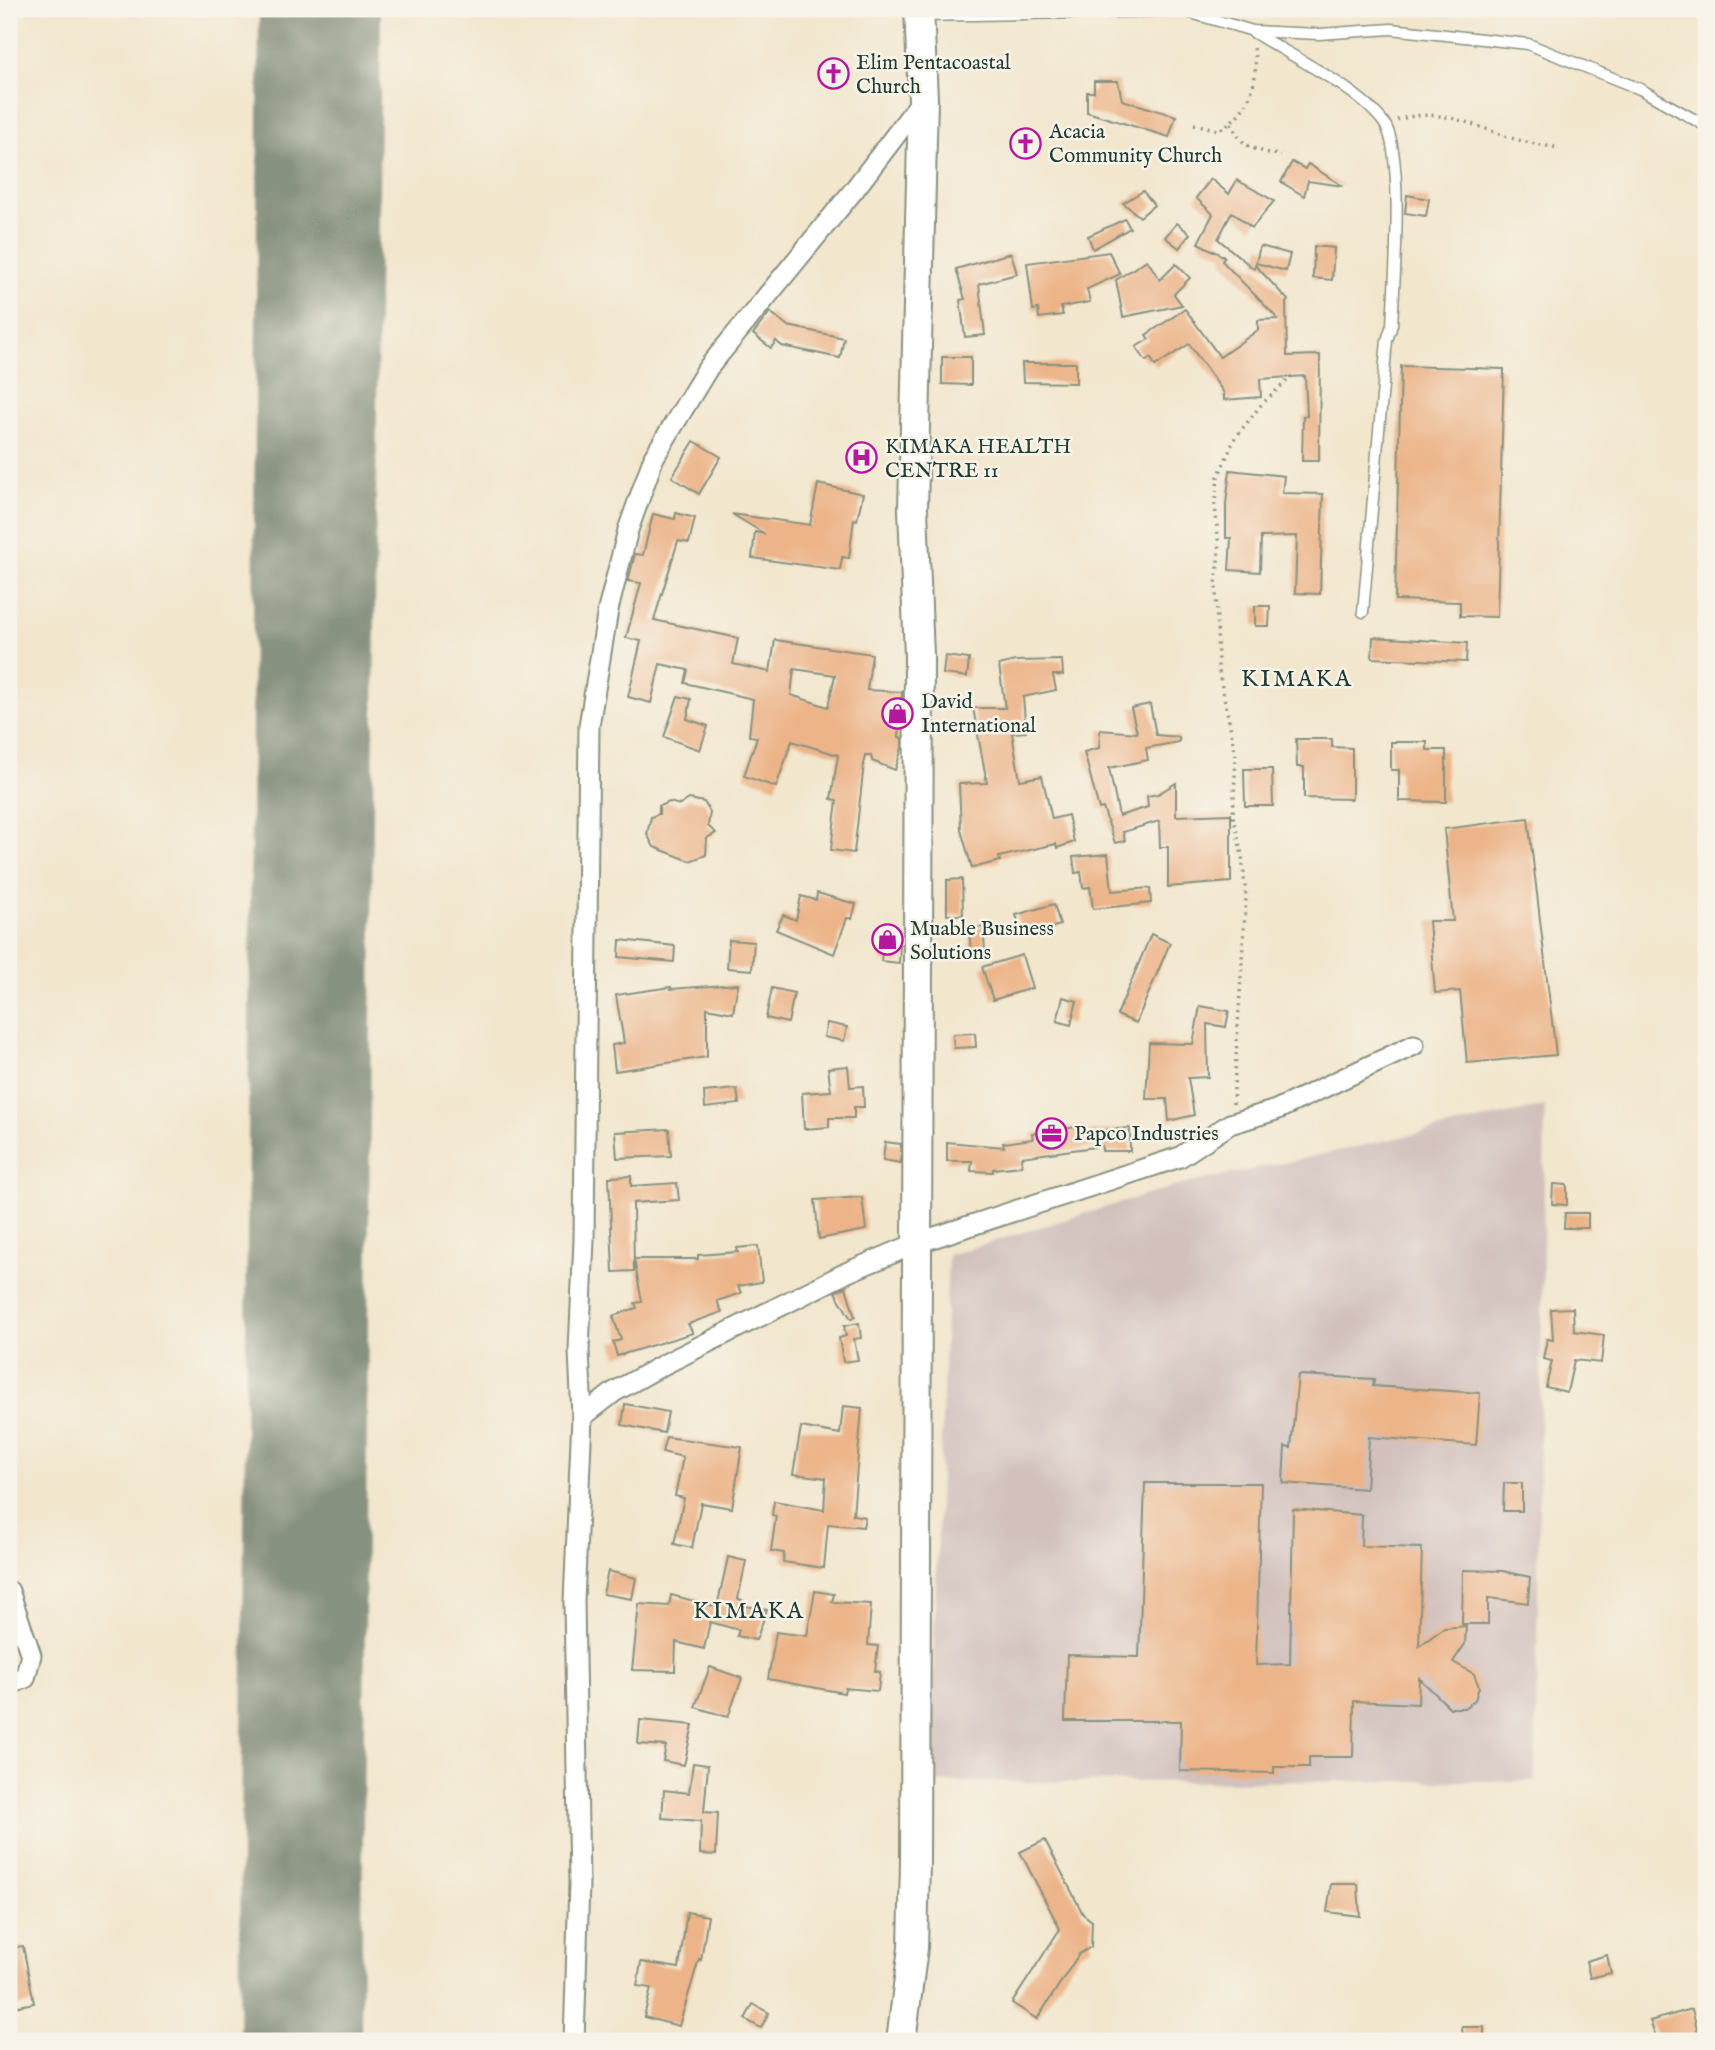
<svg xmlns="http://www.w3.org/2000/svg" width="1715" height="2050" font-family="'IM FELL English',serif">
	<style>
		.industrial { fill: #d1c0bc }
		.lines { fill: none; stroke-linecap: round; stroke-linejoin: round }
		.runway { stroke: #889280; stroke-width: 122 }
		.building { fill: #ecb488; fill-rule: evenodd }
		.service-casing { stroke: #889280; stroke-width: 13 }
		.minor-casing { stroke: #889280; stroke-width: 23 }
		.secondary-casing { stroke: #889280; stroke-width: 32 }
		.path { stroke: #889280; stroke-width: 3.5; stroke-dasharray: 2 5; stroke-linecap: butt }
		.service { stroke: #fff; stroke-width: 10 }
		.minor { stroke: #fff; stroke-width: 19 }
		.secondary { stroke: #fff; stroke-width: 28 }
		.labels { text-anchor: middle; stroke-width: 5; stroke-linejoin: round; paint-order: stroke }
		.poi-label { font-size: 21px; fill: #1f3d34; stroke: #f7f3e8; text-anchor: start }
		.quarter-label { font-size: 24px; letter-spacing: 2px; fill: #1f3d34; stroke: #f7f3e8 }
	</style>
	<rect width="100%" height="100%" fill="#f7f3e8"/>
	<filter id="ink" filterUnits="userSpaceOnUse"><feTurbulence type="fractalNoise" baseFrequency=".0143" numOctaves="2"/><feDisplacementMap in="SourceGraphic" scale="14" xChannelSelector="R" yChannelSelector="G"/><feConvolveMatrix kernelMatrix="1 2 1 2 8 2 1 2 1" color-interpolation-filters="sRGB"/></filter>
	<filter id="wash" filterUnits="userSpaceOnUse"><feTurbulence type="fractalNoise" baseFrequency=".00686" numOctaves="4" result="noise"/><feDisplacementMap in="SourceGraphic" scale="28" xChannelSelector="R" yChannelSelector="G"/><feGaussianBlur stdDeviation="1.57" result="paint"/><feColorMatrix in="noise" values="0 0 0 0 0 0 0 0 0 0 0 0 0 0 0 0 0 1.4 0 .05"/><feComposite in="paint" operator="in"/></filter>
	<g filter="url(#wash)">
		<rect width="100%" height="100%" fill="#f2e6cd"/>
		<polygon class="industrial" points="1545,1106 1535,1781 929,1782 948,1255 1180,1185"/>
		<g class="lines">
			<polyline class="runway" points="300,2041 320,9"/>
		</g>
		<g id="blocks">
			<g class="building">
				<polygon points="1094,81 1118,81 1122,100 1176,116 1169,137 1087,112 1087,92 1094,92"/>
				<polygon points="1292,162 1305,169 1308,164 1343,186 1308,181 1304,196 1281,182"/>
				<polygon points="1211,179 1229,194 1237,180 1274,201 1252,228 1232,212 1218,239 1254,269 1255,265 1288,300 1286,303 1287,356 1320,355 1319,461 1302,461 1303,416 1307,416 1305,376 1260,379 1261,397 1224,400 1224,393 1189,344 1155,366 1151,358 1146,361 1136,347 1149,339 1146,335 1185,309 1220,357 1258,330 1258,320 1278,319 1222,261 1225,257 1198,243 1213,214 1196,198"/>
				<polygon points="1143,191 1154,205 1140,217 1123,203"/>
				<polygon points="1407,195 1429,199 1426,216 1405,213"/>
				<polygon points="1125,219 1130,228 1093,249 1088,236"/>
				<polygon points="1177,223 1190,234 1179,248 1165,237"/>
				<polygon points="1260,246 1290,254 1286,271 1256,263"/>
				<polygon points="1314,246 1334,248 1332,280 1313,278"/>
				<polygon points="1109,252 1120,274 1087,289 1090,302 1061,307 1063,315 1039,318 1038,309 1033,310 1027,263"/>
				<polygon points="1011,253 1017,274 979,284 985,335 965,337 960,300 965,299 956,269"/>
				<polygon points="1147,260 1160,280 1176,264 1190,278 1174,294 1182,305 1123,317 1116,280"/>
				<polygon points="770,312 788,326 844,338 840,358 782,346 776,341 771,348 753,334"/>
				<polygon points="942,357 971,357 971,385 942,384"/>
				<polygon points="1022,363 1076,363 1076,383 1023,382"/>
				<polygon points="1401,366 1504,369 1497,617 1460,616 1460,602 1395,600"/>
				<polygon points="694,441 721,457 699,494 672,477"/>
				<polygon points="1230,470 1284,476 1282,493 1323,494 1320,594 1295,593 1297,536 1261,537 1260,572 1229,570 1231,538 1226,538 1226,504"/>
				<polygon points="818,484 863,494 857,520 854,519 849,558 842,557 840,570 752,558 755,532 765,534 732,514 810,525"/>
				<path d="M 676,513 L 695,518 L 689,543 L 678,541 L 654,620 L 738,638 L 733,664 L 770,672 L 775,640 L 872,654 L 867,690 L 902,692 L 899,737 L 902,738 L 902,748 L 895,770 L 872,761 L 871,755 L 865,755 L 854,853 L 831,850 L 837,800 L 831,799 L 838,755 L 792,741 L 776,787 L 744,776 L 757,737 L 749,736 L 753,699 L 685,683 L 688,670 L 660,664 L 651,703 L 628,697 L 641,641 L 626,638 L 641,583 L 628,581 L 635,554 L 643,555 L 653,514 L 675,519 ZM 794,669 L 835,675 L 828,707 L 791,695 Z"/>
				<polygon points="1255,606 1270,606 1269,626 1255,626"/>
				<polygon points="1373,637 1467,643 1466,662 1372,658"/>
				<polygon points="945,656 969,659 967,677 943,674"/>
				<polygon points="1062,660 1063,675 1053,675 1056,690 1023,697 1026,732 1012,733 1020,780 1042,776 1052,819 1068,815 1074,842 1057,848 1056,844 999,857 1000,861 972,868 961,830 959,784 987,783 973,708 1005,708 999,665 1015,661"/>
				<polygon points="678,696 691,699 687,719 708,726 700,750 664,737"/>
				<polygon points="1150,704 1156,735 1179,737 1179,742 1146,748 1148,760 1109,768 1119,816 1148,807 1147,796 1158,794 1176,783 1176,816 1231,814 1231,882 1168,887 1168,847 1160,847 1159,821 1123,832 1125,841 1115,843 1103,808 1099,809 1084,752 1099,748 1100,730 1137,733 1131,708"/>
				<polygon points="1296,739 1332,739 1332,747 1352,748 1352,799 1304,798 1304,767 1297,767"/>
				<polygon points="1391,742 1427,742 1427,750 1446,750 1446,802 1399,801 1399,770 1391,770"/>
				<polygon points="1244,769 1272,769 1273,806 1245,806"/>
				<polygon points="689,799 704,802 710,812 708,826 716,833 707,838 706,855 690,861 654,847 647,834 651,817 659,814 659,806 669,802 680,805"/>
				<polygon points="1528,818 1556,1055 1467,1063 1460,991 1435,993 1429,921 1453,921 1444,829"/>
				<polygon points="1108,854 1112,891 1150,888 1151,903 1093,909 1090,887 1083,888 1081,872 1075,873 1073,857"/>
				<polygon points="962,879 963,915 947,915 947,880"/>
				<polygon points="817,893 856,904 852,919 847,918 834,954 776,930 783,915 796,920 801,896 816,900"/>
				<polygon points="1054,904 1060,925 1023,936 1016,915"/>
				<polygon points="983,927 985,950 971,952 969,929"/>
				<polygon points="1151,934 1170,943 1136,1023 1117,1015"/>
				<polygon points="620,940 675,946 674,962 619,957"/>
				<polygon points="729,940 754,942 752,970 727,968"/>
				<polygon points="883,943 900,945 899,963 881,961"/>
				<polygon points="1022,955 1032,988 993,1000 982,967"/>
				<polygon points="738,984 733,1013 707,1008 707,1057 615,1071 612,1045 624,1043 616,995 671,987 671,989"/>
				<polygon points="772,988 794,993 788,1023 766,1018"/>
				<polygon points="1063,997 1077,1001 1071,1025 1057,1021"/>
				<polygon points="1200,1006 1229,1011 1226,1027 1207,1024 1208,1077 1188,1078 1194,1115 1169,1121 1167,1099 1146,1099 1149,1043 1193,1044"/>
				<polygon points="827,1023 847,1027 844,1041 824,1037"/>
				<polygon points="975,1033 976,1047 954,1048 953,1034"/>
				<polygon points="848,1066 850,1087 863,1086 864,1107 854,1107 854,1118 829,1118 829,1127 804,1129 802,1093 831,1091 828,1068"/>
				<polygon points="737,1089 739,1104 705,1108 704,1092"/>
				<polygon points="1084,1126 1085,1132 1130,1128 1130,1151 1102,1151 1102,1146 1021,1157 1022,1166 993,1169 993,1172 971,1171 972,1161 947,1161 947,1142 1004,1147 1003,1143 1033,1139 1032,1133"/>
				<polygon points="669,1129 671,1156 617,1158 615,1132"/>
				<polygon points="885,1142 901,1144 901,1163 883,1160"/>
				<polygon points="631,1176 631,1186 677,1183 679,1200 633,1203 634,1271 613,1272 609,1177"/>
				<polygon points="1553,1184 1567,1185 1567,1205 1552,1204"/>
				<polygon points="862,1197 866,1230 819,1239 815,1200"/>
				<polygon points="1565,1213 1588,1213 1588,1228 1564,1228"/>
				<polygon points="758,1246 762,1282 738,1286 741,1293 717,1301 722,1312 688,1324 693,1333 617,1356 613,1342 621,1340 613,1316 637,1308 635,1303 642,1302 634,1259 698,1259 698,1255 738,1252 737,1248"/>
				<polygon points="846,1287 855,1317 851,1319 835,1292"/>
				<polygon points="1573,1308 1574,1331 1604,1335 1601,1363 1574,1360 1567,1392 1546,1387 1552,1361 1543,1359 1547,1339 1553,1340 1551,1309"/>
				<polygon points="859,1323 861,1338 854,1339 858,1360 843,1362 839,1338 846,1336 844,1326"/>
				<polygon points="1298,1375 1374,1379 1373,1386 1480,1393 1476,1445 1369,1437 1366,1489 1283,1483 1285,1447 1291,1448"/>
				<polygon points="625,1404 668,1412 664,1433 622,1425"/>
				<polygon points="843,1406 862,1408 853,1515 865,1517 863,1527 828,1524 824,1568 783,1562 784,1553 771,1551 776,1516 772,1515 774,1501 824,1510 826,1478 793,1474 801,1427 840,1434"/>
				<polygon points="666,1437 742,1447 732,1508 701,1503 692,1548 674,1544 684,1498 675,1496 683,1457 662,1452"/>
				<polygon points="1145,1483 1261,1483 1256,1665 1290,1664 1293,1509 1362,1515 1361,1546 1422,1548 1419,1646 1444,1628 1466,1626 1465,1644 1453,1662 1474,1674 1479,1687 1475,1700 1464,1708 1450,1708 1419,1678 1418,1704 1354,1701 1353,1757 1309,1757 1309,1767 1274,1767 1274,1773 1180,1771 1181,1721 1065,1721 1067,1655 1139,1657"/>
				<polygon points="1504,1483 1522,1483 1522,1511 1503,1511"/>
				<polygon points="728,1557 746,1561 738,1599 742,1600 741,1605 767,1610 756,1640 737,1636 739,1630 710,1622 704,1649 676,1642 675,1671 632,1670 639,1604 669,1606 671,1595 717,1607"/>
				<polygon points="1463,1570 1503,1571 1530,1577 1528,1603 1488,1598 1488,1624 1462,1624"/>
				<polygon points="608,1571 636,1578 632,1599 603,1594"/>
				<polygon points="815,1591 834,1594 832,1602 871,1604 868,1645 878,1646 875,1671 880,1672 878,1691 845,1688 844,1693 768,1679 776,1632 807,1636"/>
				<polygon points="710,1667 742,1678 728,1717 695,1707"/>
				<polygon points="640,1720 693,1725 684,1765 663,1761 666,1746 638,1744"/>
				<polygon points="693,1763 708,1765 704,1812 718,1813 716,1855 700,1854 701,1821 662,1818 664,1790 689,1793"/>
				<polygon points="1045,1840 1083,1914 1092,1921 1091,1947 1079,1954 1037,2019 1012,2003 1060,1929 1020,1852"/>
				<polygon points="1331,1884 1358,1884 1360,1916 1327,1912"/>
				<polygon points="687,1912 708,1916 701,1960 699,1959 679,2026 644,2017 651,1988 637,1986 641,1962 679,1968"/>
				<polygon points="23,1946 34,2003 9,2008 9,1948"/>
				<polygon points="1607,1955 1611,1973 1590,1978 1586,1961"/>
				<polygon points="753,2004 769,2013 761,2028 745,2019"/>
				<polygon points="1692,2009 1700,2041 1658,2041 1650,2021"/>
				<polygon points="1462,2027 1484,2027 1484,2041 1463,2041"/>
			</g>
		</g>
	</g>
	<g filter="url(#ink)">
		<use href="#blocks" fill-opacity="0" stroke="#889280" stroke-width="2"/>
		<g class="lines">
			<defs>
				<g id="service">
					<polyline points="920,16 1184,11 1253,31 1319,34 1391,29 1528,44 1640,89 1706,126"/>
					<path d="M 1253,32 C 1291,56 1358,88 1384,123 C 1405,151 1394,286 1392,325 L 1387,340 L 1363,612"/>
				</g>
				<g id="minor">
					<polyline points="582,1417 579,1350 584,1240 589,726 608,610 628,530 654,457 708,368 854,190 923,99"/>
					<polyline points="9,1591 31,1655 25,1678 9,1685"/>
					<polyline points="574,2041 579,1883 574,1602 582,1417 614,1392 663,1365 848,1272 917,1243 1180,1157 1230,1124 1276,1110 1414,1045"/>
				</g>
				<polyline id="secondary" points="901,2041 913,1948 915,1862 919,656 913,509 923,99 919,9"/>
			</defs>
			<use href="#service" class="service-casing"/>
			<use href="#minor" class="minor-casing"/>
			<use href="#secondary" class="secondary-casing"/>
			<g class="path">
				<path d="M 1397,120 C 1436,107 1468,123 1505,136 C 1522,142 1541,145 1559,148"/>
				<path d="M 1231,123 C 1243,150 1255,149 1281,156"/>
				<path d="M 1194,124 L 1219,130 C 1251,111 1259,83 1254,47"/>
				<polyline points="1233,1104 1246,897 1242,855 1233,816 1236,756 1218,667 1216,586 1219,548 1215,505 1218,477 1235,438 1261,405 1295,373"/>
			</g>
			<use href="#service" class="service"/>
			<use href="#minor" class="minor"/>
			<use href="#secondary" class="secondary"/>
		</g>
	</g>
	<defs>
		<symbol id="church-ring" viewBox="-11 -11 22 22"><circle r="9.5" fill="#f7f3e8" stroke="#b5179e" stroke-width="1.5"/><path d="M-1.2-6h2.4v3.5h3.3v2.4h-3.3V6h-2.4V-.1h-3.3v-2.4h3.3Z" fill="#b5179e"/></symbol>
		<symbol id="hospital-ring" viewBox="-11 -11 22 22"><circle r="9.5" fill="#f7f3e8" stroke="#b5179e" stroke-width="1.5"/><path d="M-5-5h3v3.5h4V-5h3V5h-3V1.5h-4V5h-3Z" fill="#b5179e"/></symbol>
		<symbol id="shop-ring" viewBox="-11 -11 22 22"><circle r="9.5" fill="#f7f3e8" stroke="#b5179e" stroke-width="1.5"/><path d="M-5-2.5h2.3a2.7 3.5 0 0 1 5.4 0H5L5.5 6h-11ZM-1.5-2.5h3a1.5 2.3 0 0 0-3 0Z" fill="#b5179e"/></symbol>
		<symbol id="office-ring" viewBox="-11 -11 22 22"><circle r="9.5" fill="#f7f3e8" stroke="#b5179e" stroke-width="1.5"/><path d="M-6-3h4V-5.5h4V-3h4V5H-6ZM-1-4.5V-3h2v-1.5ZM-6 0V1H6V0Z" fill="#b5179e"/></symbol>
	</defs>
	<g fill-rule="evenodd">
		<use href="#church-ring" x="816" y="56" width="35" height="35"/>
		<use href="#church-ring" x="1008" y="126" width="35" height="35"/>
		<use href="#hospital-ring" x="844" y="440" width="35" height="35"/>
		<use href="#shop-ring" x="880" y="696" width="35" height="35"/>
		<use href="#shop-ring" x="870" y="922" width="35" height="35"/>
		<use href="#office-ring" x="1034" y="1116" width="35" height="35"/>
	</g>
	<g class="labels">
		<g class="poi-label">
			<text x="856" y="69">Elim Pentacoastal<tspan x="856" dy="24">Church</tspan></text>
			<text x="1049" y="138">Acacia<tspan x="1049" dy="24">Community Church</tspan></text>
			<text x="885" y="453">KIMAKA HEALTH<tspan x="885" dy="24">CENTRE 11</tspan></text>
			<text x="921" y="708">David<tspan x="921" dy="24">International</tspan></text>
			<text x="910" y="935">Muable Business<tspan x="910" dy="24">Solutions</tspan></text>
			<text x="1074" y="1140">Papco Industries</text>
		</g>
		<g class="quarter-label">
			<text x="1297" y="686">KIMAKA</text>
			<text x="749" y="1618">KIMAKA</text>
		</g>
	</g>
	<rect width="1715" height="2050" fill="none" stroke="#f7f3e8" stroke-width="35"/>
</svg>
